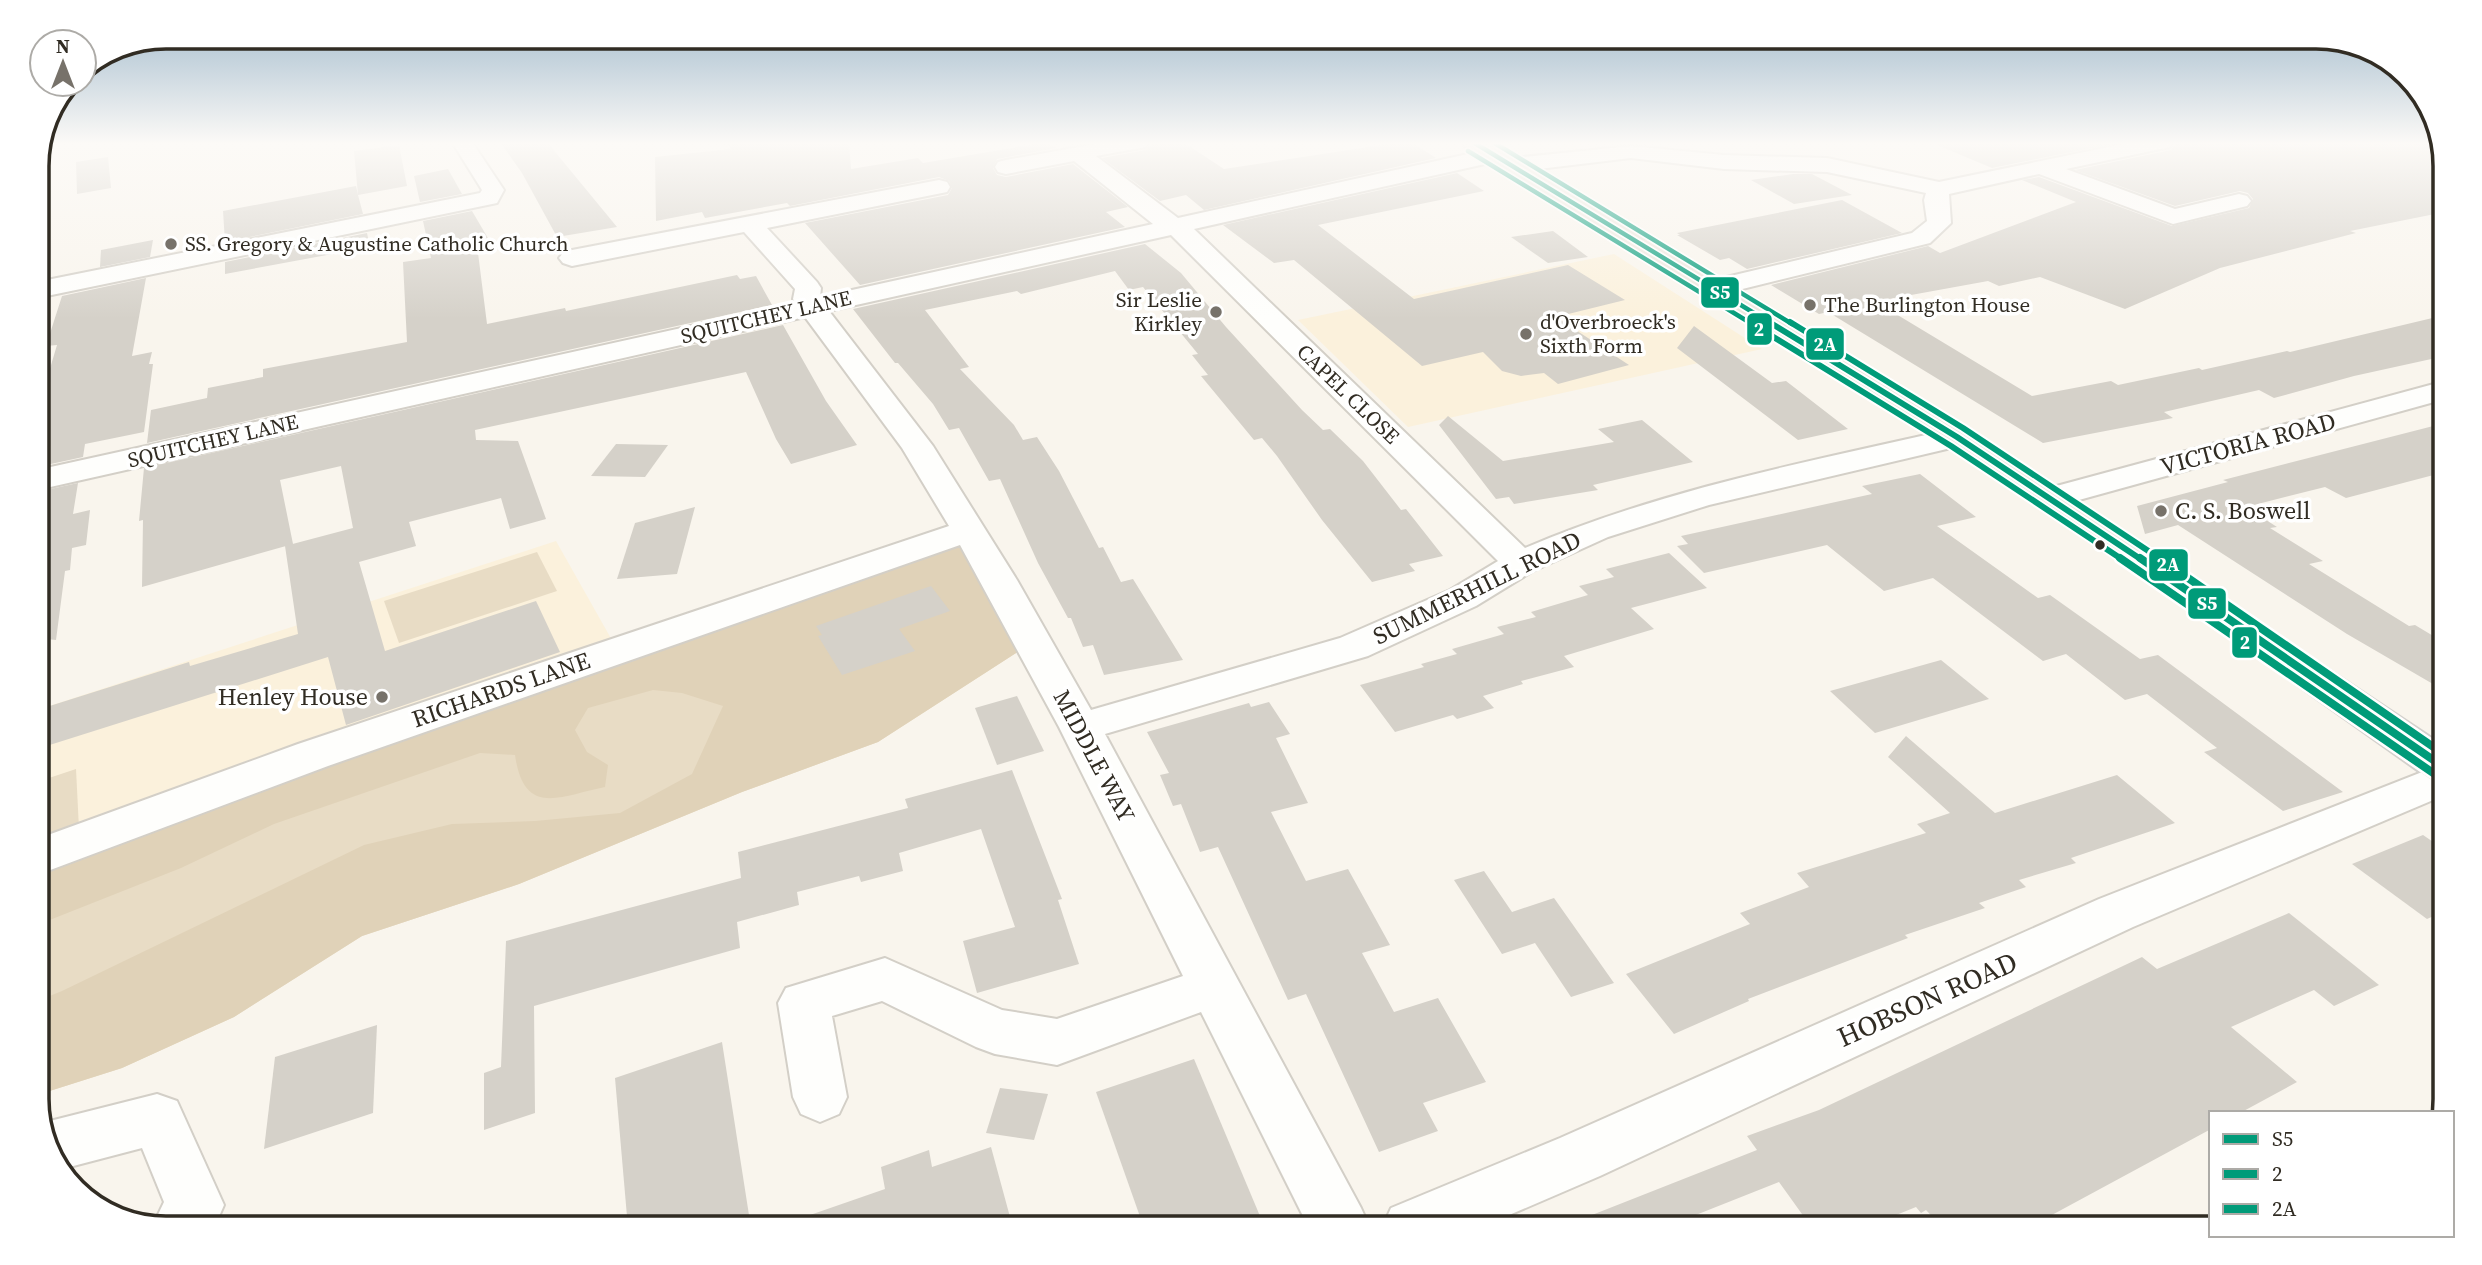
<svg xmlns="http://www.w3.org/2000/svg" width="2482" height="1265" font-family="'Source Serif 4',serif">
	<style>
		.built { fill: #fbf1dc }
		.green { fill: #e8dcc5 }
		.forest { fill: #e0d2b8 }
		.building { fill: #d5d1c9 }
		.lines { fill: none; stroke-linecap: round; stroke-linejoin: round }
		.minor-casing { stroke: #d3cfc7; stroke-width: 4 }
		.major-casing { stroke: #d3d1cd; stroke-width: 4 }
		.minor { fill: #fefefc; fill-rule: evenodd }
		.major { fill: #ede8df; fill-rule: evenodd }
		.bus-1-far2-casing { stroke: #fff; stroke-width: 8 }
		.bus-1-far1-casing { stroke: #fff; stroke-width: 10 }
		.bus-1-casing { stroke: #fff; stroke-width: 13 }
		.bus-2-far2-casing { stroke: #fff; stroke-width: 8 }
		.bus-2-far1-casing { stroke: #fff; stroke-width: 10 }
		.bus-2-casing { stroke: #fff; stroke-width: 13 }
		.bus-3-far2-casing { stroke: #fff; stroke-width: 8 }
		.bus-3-far1-casing { stroke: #fff; stroke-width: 10 }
		.bus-3-casing { stroke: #fff; stroke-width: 13 }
		.bus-1-far2 { stroke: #009b79; stroke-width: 4.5 }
		.bus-1-far1 { stroke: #009b79; stroke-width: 6 }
		.bus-1 { stroke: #009b79; stroke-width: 8 }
		.bus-2-far2 { stroke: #009b79; stroke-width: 4.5 }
		.bus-2-far1 { stroke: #009b79; stroke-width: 6 }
		.bus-2 { stroke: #009b79; stroke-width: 8 }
		.bus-3-far2 { stroke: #009b79; stroke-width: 4.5 }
		.bus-3-far1 { stroke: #009b79; stroke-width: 6 }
		.bus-3 { stroke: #009b79; stroke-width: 8 }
		.poi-dot { fill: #77726a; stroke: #fff; stroke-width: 2.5 }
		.bus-dot { fill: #312c23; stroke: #fff; stroke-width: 2.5 }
		.labels { text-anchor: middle; stroke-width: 7; stroke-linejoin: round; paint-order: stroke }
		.far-poi-label { font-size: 21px; fill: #312c23; stroke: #fff; text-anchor: start }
		.far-street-label { font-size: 21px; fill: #312c23; stroke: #fff }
		.street-label { font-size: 24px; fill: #312c23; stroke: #fff }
		.poi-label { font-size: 24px; fill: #312c23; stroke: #fff; text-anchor: start }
		.near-street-label { font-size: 28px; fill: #312c23; stroke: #fff }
		.rim { fill: none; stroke: #312c23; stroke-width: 3.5 }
		.line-badge { stroke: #fff; stroke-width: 2.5 }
		.badge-label { font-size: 19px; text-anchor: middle; font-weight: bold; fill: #fff }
	</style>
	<rect width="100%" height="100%" fill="#f9f5ed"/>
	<g class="built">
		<polygon points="1614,254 1762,349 1408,427 1298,320"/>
		<polygon points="556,541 613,642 37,846 37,710"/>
	</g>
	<g class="green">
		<polygon points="958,542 1019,651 878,742 742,792 519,884 362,936 234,1017 122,1068 37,1095 37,870"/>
		<polygon points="537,552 557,591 399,643 384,601"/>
		<polygon points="76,769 79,829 37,844 37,782"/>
	</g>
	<path class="forest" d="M 958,542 L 1019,651 L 878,742 L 742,792 L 519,884 L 362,936 L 234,1017 L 122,1068 L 37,1095 L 37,1001 L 62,991 L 364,845 L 452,824 L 535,821 L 620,813 L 692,774 L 723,706 L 682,693 L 653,690 L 588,708 L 575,730 L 587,752 L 608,765 L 605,787 C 560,796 524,818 515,755 L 480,753 L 274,824 L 181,868 L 37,925 L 37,870 L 431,721 Z"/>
	<g class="building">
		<polygon points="500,142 547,142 617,227 557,237 522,173"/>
		<polygon points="727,142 849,142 851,169 918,158 923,163 1047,142 1056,148 997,159 993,168 997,175 1006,177 1073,164 1128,207 1106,212 1125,227 860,285 805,223 948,195 952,188 949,181 939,177 790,206 787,203 705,218 702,212 656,221 655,157 731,149"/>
		<polygon points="1168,142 1183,142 1224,169 1401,142 1411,142 1436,158 1204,210 1186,195 1160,201 1102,158 1146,150 1150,145"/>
		<polygon points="1930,142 2122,142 1992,168"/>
		<polygon points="2176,142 2430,142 2441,145 2445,158 2445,212 2350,231 2356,233 2220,268 2125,309 2040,277 1999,286 1988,281 1889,299 1894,302 1881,305 2032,396 2111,381 2118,385 2199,368 2202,370 2287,351 2290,352 2445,315 2445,356 2354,376 2274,398 2259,390 2164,412 2173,418 2043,443 1828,312 1819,314 1771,285 1928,246 1940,253 2076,202 2022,180 2039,177 2172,226 2249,208 2253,199 2248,193 2240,191 2175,206 2075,170 2171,150"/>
		<polygon points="399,145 407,186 358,195 363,214 225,242 223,211 356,186 358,195 354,151"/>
		<polygon points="108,157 111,188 77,194 76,162"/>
		<polygon points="448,169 462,194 420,202 414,176"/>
		<polygon points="1457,173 1484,191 1318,225 1414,299 1568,265 1625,300 1556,317 1629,365 1558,384 1544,373 1521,376 1502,371 1483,352 1422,366 1294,260 1274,263 1223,225"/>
		<polygon points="1793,174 1812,174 1852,195 1794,204 1751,180"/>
		<polygon points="1842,200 1902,233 1747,269 1729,258 1720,260 1677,235 1680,235 1677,233"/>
		<polygon points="472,211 495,250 478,253 487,324 565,308 566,311 737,275 740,279 756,276 772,305 147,443 151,410 207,398 208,388 263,377 263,369 407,342 403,262 431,258 423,221"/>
		<polygon points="1553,231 1588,257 1548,263 1511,237"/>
		<polygon points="367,233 370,247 225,274 225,262"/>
		<polygon points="153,240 150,257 100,267 101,250"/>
		<polygon points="1145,244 1181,273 1226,327 1302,410 1323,430 1330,429 1363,461 1401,510 1406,509 1443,556 1409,564 1415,571 1372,582 1322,520 1277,456 1262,438 1254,440 1201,376 1208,375 1192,355 1198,354 1143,287 1129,290 1115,271 1021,294 1017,291 925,310 969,367 960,369 1014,425 1023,440 1037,437 1059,471 1099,548 1103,547 1121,582 1133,579 1183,660 1104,675 1093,645 1083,647 1071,618 1068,618 1038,563 1000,479 989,481 959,428 949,430 933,404 898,363 895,363 853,309"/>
		<polygon points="146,278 132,356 152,352 149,364 153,364 144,432 85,444 83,457 37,467 37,412 57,345 46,346 62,296"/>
		<polygon points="783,325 826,401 857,445 791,464 776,439 746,372 475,430 476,440 518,441 546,519 510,529 501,498 409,522 416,546 359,562 385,651 536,601 560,652 346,725 328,657 37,749 37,710 189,662 190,666 298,634 285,546 353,528 341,466 280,480 293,544 142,587 143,520 139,521 144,468"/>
		<polygon points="1694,326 1772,383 1786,381 1848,429 1798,440 1677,348"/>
		<polygon points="1448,416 1503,461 1614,442 1598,429 1642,420 1693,462 1593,485 1598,490 1514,504 1509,497 1496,499 1439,425"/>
		<polygon points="2445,423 2445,472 2346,498 2325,487 2246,507 2277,527 2270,528 2323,561 2309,564 2409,626 2415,625 2445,643 2445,691 2347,634 2178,525 2145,534 2137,506 2228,482 2223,480"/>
		<polygon points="616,444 668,445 645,477 591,476"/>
		<polygon points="1920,474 1976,517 1937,526 2038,598 2050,595 2140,659 2158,655 2343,792 2283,811 2204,752 2217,748 2147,694 2125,700 2066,654 2043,661 1933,578 1884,591 1827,545 1704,573 1677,546 1688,544 1681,536 1872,494 1862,486"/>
		<polygon points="78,483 73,514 90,510 86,545 72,548 70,570 65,571 56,640 37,638 37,492"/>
		<polygon points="695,507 677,574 617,579 635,523"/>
		<polygon points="1669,553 1707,588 1631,608 1654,629 1564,656 1574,667 1521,681 1523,684 1483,696 1494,708 1457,719 1453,715 1395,732 1360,685 1424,667 1421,664 1457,654 1452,649 1504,634 1497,627 1536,617 1531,612 1588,595 1579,586 1614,577 1606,569"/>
		<polygon points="931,586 950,611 899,629 915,651 842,675 818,636 822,635 816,626"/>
		<polygon points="1941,660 1989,699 1875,733 1830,691"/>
		<polygon points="1017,696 1044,751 997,765 975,708"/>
		<polygon points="1269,702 1290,734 1276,738 1308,803 1271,812 1306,881 1348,869 1390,945 1362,953 1394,1012 1438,998 1486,1082 1423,1103 1438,1131 1379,1152 1306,994 1288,1000 1218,847 1200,852 1181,804 1173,806 1160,775 1169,773 1147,732 1249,703 1251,707"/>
		<polygon points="1906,736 1995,813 2117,775 2175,823 2071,858 2076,863 2019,880 2026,887 1979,903 1985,908 1905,935 1908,938 1748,999 1749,1001 1674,1034 1626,974 1750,924 1740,913 1809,887 1797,873 1926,833 1917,824 1950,813 1888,757"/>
		<polygon points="1012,770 1062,899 1058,900 1079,964 977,993 963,941 1015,927 981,829 899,853 903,871 861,882 859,876 797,892 799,905 737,922 740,948 534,1006 535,1113 484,1130 484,1073 501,1067 506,941 741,878 738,852 908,808 905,799"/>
		<polygon points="2423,835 2445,850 2445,911 2427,919 2352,864"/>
		<polygon points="1484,871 1512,912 1554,898 1614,983 1571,997 1535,943 1502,954 1454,880"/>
		<polygon points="2289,913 2379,985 2334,1006 2314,990 2231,1027 2297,1082 2240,1113 2211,1113 2211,1129 2028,1228 1943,1228 1926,1210 1921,1213 1916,1207 1864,1228 1812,1228 1779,1182 1663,1228 1564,1228 1564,1226 1757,1150 1747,1136 1819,1110 2142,957 2157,969"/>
		<polygon points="377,1025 373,1113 264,1149 275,1057"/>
		<polygon points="722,1042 751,1228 628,1228 615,1078"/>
		<polygon points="1194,1059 1265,1228 1144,1228 1096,1092"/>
		<polygon points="1000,1088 1048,1094 1034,1140 986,1133"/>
		<polygon points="991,1147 1013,1228 788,1228 787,1223 885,1189 881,1167 929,1150 932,1167"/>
	</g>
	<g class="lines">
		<defs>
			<g id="minor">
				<polygon points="452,142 472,142 504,190 497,203 37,298 37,282 480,193 482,190"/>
				<path d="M 1106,142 L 1148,142 L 1146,147 L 1096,156 L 1178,218 L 1495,148 L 1503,150 L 1506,155 L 1503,160 L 1194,229 L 1525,548 C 1663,489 1811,461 1957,428 L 1968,430 L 1973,437 L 1968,444 L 1709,505 L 1608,537 L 1533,571 L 1476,606 L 1368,656 L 1105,734 L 1361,1208 L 1370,1228 L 1309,1228 L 1201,1012 L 1057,1065 L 995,1054 L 976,1047 L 882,1001 L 832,1016 L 847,1097 L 839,1114 L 820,1122 L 801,1114 L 793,1097 L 778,1003 L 786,988 L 885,958 L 1002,1010 L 1057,1019 L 1183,976 L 1059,727 L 960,545 L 328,766 L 37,875 L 37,839 L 298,744 L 949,526 L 902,448 L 805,317 L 37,490 L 37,470 L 795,303 L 793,299 L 795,289 L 744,232 L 572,266 L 563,263 L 559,258 L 563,253 L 572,250 L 939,180 L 947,182 L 950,187 L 947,192 L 767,228 L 817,282 L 821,288 L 820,297 L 1153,224 L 1074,161 L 1006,174 L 998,172 L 995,167 L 998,162 L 1006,160 ZM 1171,235 L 1498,561 L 1450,590 L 1340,638 L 1091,710 L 1017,580 L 933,446 L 829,311 Z"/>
				<polygon points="2133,142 2173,142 2170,147 2066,169 2175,209 2239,194 2247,196 2251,201 2247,206 2173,224 2039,174 1949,194 1951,223 1930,243 1714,296 1705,294 1701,288 1705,282 1912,233 1927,221 1924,200 1926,193 1827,172 1724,169 1631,158 1513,172 1505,170 1502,165 1505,160 1513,158 1631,146 1724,155 1827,158 1939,182"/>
				<polygon points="2445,381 2445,399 2050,508 2038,505 2033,498 2038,491"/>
				<polygon points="2445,763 2445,795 2133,927 1600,1176 1479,1228 1382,1228 1391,1208 1560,1138 2099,899"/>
				<polygon points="157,1094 177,1101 224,1205 214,1228 166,1228 153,1225 164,1202 142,1148 58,1170 42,1123"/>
			</g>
			<polygon id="major" points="1462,142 1488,142 1968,430 2445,747 2445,783 2430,779 2189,608 1946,444 1465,147"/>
		</defs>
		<use href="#minor" class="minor-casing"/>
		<use href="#major" class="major-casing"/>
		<use href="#minor" class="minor"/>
		<use href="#major" class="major"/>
		<defs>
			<polyline id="bus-1-far2" points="1473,142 1772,324"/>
			<polyline id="bus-1-far1" points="1769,322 1957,437 2142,560"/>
			<polyline id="bus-1" points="2140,558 2445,768"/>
			<polyline id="bus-2-far2" points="1468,151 1752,324"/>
			<polyline id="bus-2-far1" points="1749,322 1951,446 2123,560"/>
			<polyline id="bus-2" points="2120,558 2439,777"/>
			<polyline id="bus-3-far2" points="1493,142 1792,324"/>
			<polyline id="bus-3-far1" points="1790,322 1963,428 2162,560"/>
			<polyline id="bus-3" points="2159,558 2445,755"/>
		</defs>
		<use href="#bus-1-far2" class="bus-1-far2-casing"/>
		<use href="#bus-1-far1" class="bus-1-far1-casing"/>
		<use href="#bus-1" class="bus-1-casing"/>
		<use href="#bus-2-far2" class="bus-2-far2-casing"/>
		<use href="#bus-2-far1" class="bus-2-far1-casing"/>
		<use href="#bus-2" class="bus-2-casing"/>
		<use href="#bus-3-far2" class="bus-3-far2-casing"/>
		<use href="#bus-3-far1" class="bus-3-far1-casing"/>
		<use href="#bus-3" class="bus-3-casing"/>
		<use href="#bus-1-far2" class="bus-1-far2"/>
		<use href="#bus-1-far1" class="bus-1-far1"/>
		<use href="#bus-1" class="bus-1"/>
		<use href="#bus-2-far2" class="bus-2-far2"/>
		<use href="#bus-2-far1" class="bus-2-far1"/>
		<use href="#bus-2" class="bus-2"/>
		<use href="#bus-3-far2" class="bus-3-far2"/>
		<use href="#bus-3-far1" class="bus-3-far1"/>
		<use href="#bus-3" class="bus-3"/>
	</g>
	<linearGradient id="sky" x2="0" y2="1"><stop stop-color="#9db7ca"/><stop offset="0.45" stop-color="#fcfaf7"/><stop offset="1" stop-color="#fcfaf7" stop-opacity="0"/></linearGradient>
	<rect width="2482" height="319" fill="url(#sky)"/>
	<g class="poi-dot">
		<circle cx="171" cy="244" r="7"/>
		<circle cx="1810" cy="305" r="7"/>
		<circle cx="1216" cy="312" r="7"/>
		<circle cx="1526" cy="334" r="7"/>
		<circle cx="2161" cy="511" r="7"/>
		<circle cx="382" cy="697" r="7"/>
	</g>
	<circle class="bus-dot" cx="2100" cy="545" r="6"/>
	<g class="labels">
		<g class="far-poi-label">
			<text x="185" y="251">SS. Gregory &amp; Augustine Catholic Church</text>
			<text x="1202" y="307" text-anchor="end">Sir Leslie<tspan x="1202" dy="24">Kirkley</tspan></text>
			<text x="1824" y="312">The Burlington House</text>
			<text x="1540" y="329">d'Overbroeck's<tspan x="1540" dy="24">Sixth Form</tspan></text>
		</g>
		<g class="far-street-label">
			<text transform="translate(766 317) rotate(-13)" y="7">SQUITCHEY LANE</text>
			<text transform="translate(1348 394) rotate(44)" y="7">CAPEL CLOSE</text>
			<text transform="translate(213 441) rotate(-13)" y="7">SQUITCHEY LANE</text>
		</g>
		<g class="street-label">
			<text transform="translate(2248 444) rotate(-15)" y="8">VICTORIA ROAD</text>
			<text transform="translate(1477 588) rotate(-26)" y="8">SUMMERHILL ROAD</text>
			<text transform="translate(501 690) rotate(-19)" y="8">RICHARDS LANE</text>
			<text transform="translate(1094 756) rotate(62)" y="8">MIDDLE WAY</text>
		</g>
		<g class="poi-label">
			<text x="2175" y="519">C. S. Boswell</text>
			<text x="368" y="705" text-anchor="end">Henley House</text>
		</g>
		<g class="near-street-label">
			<text transform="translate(1927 999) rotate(-24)" y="10">HOBSON ROAD</text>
		</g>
	</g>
	<path d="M0 0H2482V1265H0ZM166 49H2316A117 117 0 0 1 2433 166V1099A117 117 0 0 1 2316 1216H166A117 117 0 0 1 49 1099V166A117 117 0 0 1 166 49Z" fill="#fff" fill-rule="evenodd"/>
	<path class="rim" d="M166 49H2316A117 117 0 0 1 2433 166V1099A117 117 0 0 1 2316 1216H166A117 117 0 0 1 49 1099V166A117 117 0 0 1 166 49Z"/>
	<g class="line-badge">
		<rect x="1700" y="276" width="40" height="33" rx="7" fill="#009b79"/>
		<rect x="1746" y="312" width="27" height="34" rx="7" fill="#009b79"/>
		<rect x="1805" y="327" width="40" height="34" rx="7" fill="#009b79"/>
		<rect x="2148" y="548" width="41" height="34" rx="7" fill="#009b79"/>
		<rect x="2187" y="587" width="40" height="33" rx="7" fill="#009b79"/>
		<rect x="2231" y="626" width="27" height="33" rx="7" fill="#009b79"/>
	</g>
	<g class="badge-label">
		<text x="1720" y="299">S5</text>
		<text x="1759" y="336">2</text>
		<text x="1825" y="351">2A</text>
		<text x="2168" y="571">2A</text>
		<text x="2207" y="610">S5</text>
		<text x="2245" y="649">2</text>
	</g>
	<rect x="2209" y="1111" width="245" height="126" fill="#ffffff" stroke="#adaba7" stroke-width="2"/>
	<rect x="2223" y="1134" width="35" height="10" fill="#009b79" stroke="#adaba7" stroke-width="2"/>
	<text x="2272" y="1146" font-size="21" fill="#312c23">S5</text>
	<rect x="2223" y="1169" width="35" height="10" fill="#009b79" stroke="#adaba7" stroke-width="2"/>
	<text x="2272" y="1181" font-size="21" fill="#312c23">2</text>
	<rect x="2223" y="1204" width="35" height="10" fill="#009b79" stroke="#adaba7" stroke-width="2"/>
	<text x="2272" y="1216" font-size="21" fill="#312c23">2A</text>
	<g transform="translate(63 63)"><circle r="33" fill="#ffffff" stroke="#adaba7" stroke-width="2"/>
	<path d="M0-5L12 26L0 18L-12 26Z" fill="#77726a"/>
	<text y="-10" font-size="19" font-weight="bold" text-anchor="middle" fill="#312c23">N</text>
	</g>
</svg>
